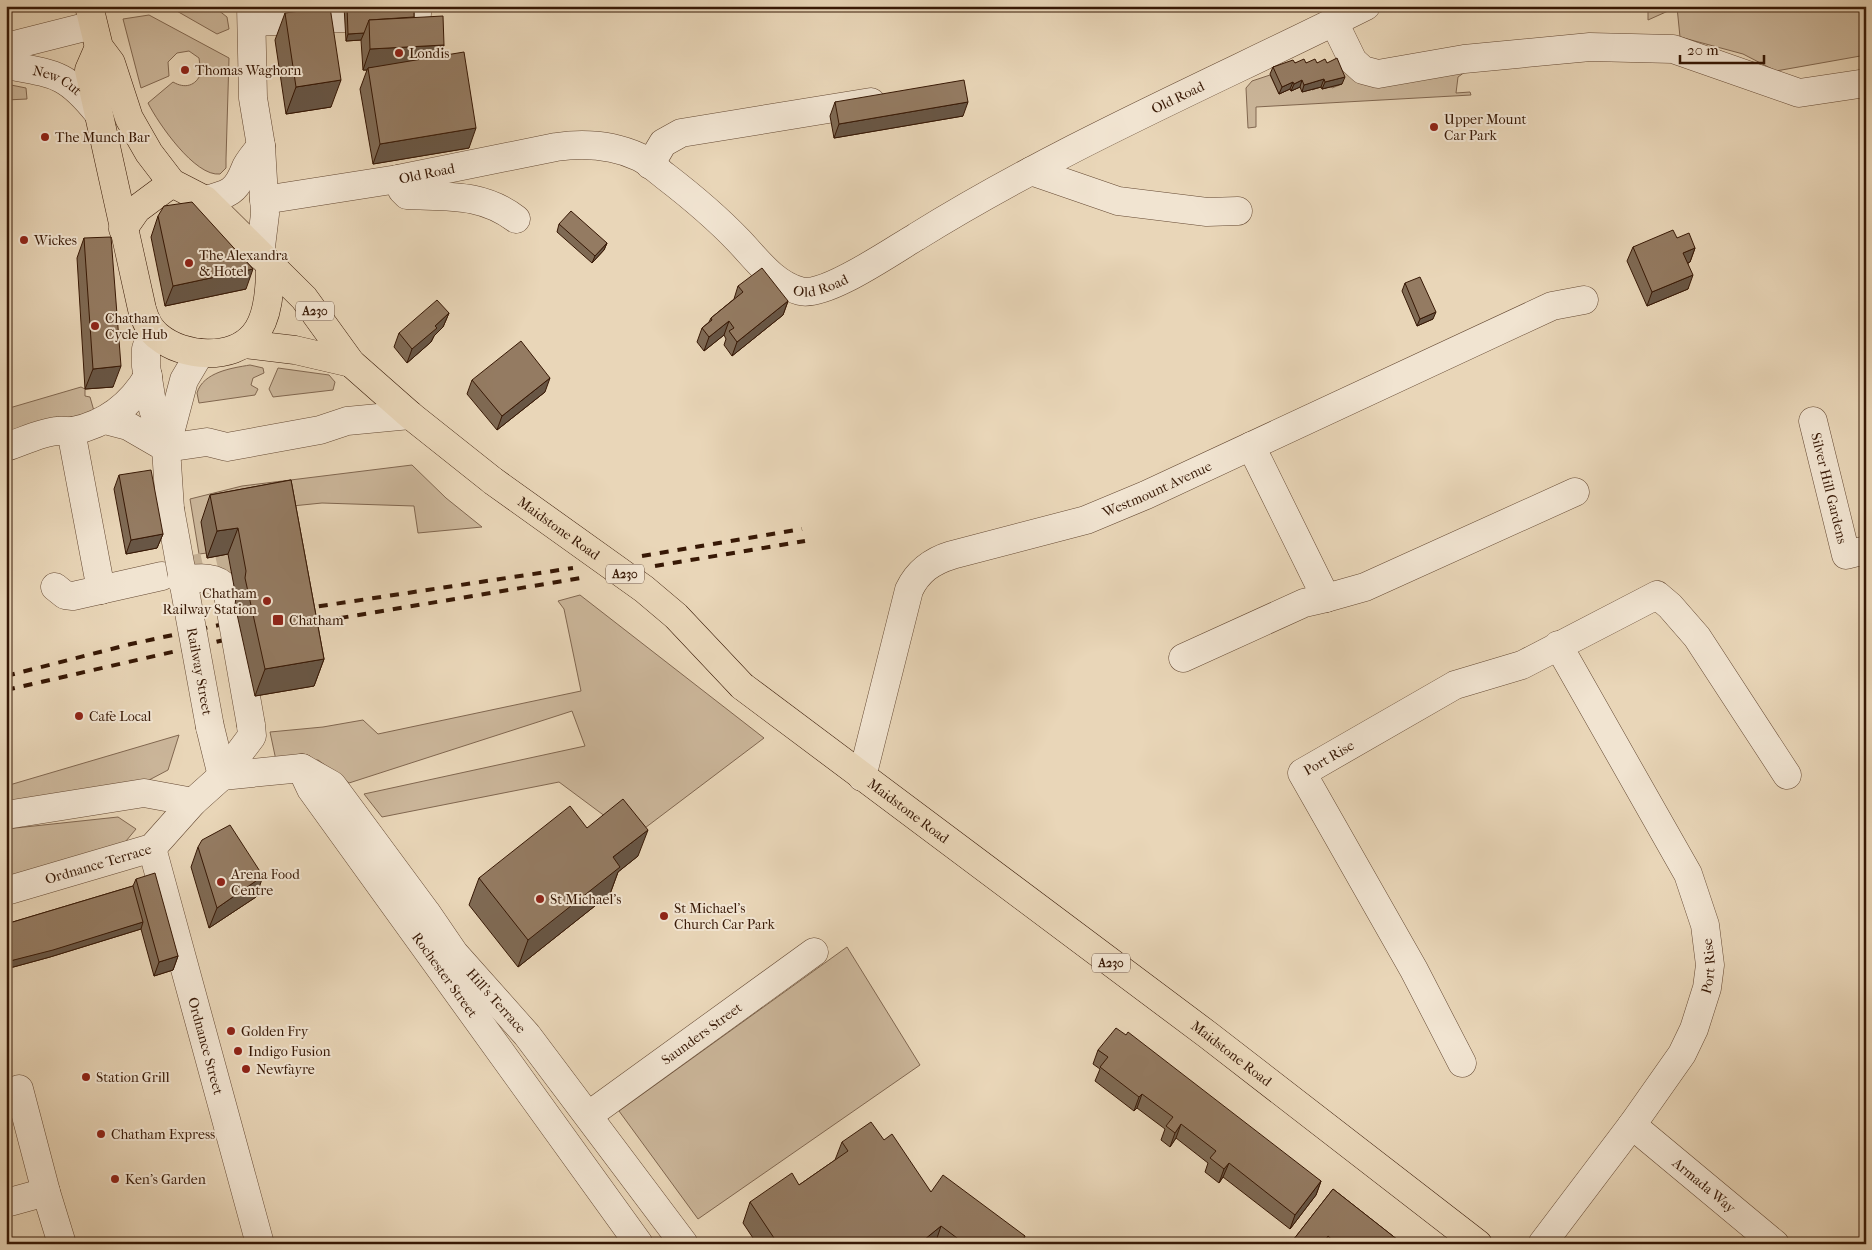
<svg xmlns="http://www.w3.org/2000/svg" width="1872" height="1250" font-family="'IM FELL French Canon',serif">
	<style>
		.green { fill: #cbb69a; stroke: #816750 }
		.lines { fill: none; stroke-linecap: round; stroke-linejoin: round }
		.minor-tunnel { stroke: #c5b094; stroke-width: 28; stroke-dasharray: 28 14; stroke-linecap: butt }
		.minor-casing { stroke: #644832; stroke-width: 29 }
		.major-casing { stroke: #371805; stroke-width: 29 }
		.minor { stroke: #f1e4d1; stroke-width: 28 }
		.major { stroke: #e9d6b8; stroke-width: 28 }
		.rail { stroke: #371805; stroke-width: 4; stroke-dasharray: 9 9; stroke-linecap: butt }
		.minor-bridge-casing { stroke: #644832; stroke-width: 29; stroke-linecap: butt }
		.major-bridge-casing { stroke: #371805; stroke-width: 29; stroke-linecap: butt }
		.minor-bridge { stroke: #f1e4d1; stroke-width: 28 }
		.major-bridge { stroke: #e9d6b8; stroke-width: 28 }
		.wall { fill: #7f6a54; stroke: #371805 }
		.shaded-wall { fill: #685645; stroke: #371805 }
		.building { fill: #947b62; stroke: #371805 }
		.poi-dot { fill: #8f2418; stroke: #f1e4d1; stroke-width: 2 }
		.labels { text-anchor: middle; stroke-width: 4; stroke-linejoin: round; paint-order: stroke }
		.shield { fill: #f1e4d1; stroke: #6f5542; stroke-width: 1 }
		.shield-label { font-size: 12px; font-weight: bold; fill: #371805 }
		.poi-label { font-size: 14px; fill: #371805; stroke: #f1e4d1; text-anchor: start }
		.street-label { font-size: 14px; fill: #371805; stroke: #f1e4d1 }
	</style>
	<rect width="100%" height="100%" fill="#e9d6b8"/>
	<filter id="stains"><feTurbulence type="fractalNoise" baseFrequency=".004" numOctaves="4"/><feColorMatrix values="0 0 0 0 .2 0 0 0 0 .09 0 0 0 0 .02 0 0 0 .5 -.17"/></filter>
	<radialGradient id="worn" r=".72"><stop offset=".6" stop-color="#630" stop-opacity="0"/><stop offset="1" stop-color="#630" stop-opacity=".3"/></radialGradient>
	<g class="green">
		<polygon points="168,6 213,6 227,17 229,29 217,34"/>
		<polygon points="1648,6 1866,6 1866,55 1776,71 1743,54 1680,37 1677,7 1648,20"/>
		<path d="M 149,15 L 229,58 L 226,159 L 226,168 L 220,174 C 195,177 158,123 148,103 L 173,82 C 185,89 196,86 201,73 L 199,58 L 189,51 L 177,53 L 168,62 L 169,76 L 141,88 L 123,19 Z"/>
		<polygon points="1330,63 1465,72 1458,77 1456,93 1470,92 1471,95 1256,107 1256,127 1248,128 1246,88 1252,81 1270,75 1279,94 1290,89 1291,91 1300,87 1311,88 1312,90 1321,87 1322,89 1331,86 1332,88 1342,84"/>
		<polygon points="6,84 26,88 27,99 6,100"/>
		<path d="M 250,365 L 263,368 L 264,373 L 253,378 L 251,385 L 258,389 L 255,395 L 199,403 L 197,393 C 203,372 232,368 250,365 Z"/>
		<polygon points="278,368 329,375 335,382 333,390 273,397 269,389"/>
		<polygon points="81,387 85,389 85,396 90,397 94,411 6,438 6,409"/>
		<polygon points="412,465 446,498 482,527 418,533 414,506 322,503 282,507 207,553 199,554 190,499 242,486"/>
		<polygon points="580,595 764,738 633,837 559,782 382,817 364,794 585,746 572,711 349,783 318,760 277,765 270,732 323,727 363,720 378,734 581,691 564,609 558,601"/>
		<polygon points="179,735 168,770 134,788 6,807 6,786"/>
		<polygon points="118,817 136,829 121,847 6,882 6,829"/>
		<polygon points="847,947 920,1065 698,1219 619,1111"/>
	</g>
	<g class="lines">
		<polyline class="minor-tunnel" points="176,573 265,553"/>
		<defs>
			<g id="minor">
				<polyline points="251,6 253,98 261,146 265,214 260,255"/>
				<polyline points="410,15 417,14 417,6"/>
				<polyline points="252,22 344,18"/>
				<polyline points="1334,22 1353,61 1363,70 1378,74 1464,59 1590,47 1673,49 1799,93 1866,83"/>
				<polyline points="6,47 93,25"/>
				<path id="s1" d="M 6,65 C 55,74 66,73 98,113"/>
				<polyline points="650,165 663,143 681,133 871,102"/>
				<polyline points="1031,171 1118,201 1207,212 1238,211"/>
				<path d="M 398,179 L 402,190 L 407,195 C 448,197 482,193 516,219"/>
				<path d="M 205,200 C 229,194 236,192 245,169 C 248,161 256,153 261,146"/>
				<path id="s2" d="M 264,200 L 398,179 L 556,147 C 584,143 613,145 639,157 C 648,161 657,170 665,176 C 691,196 717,218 739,241 C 757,260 774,284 800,291 C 825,298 892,251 916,237 C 1059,148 1216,81 1366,6"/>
				<polyline points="152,330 146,349 146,366 153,409 166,448 170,509"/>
				<polyline points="105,420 128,426 166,448 207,442 227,447 320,430 347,421 410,415"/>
				<path id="s3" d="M 1813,421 L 1846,555 L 1866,550"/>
				<polyline points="71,431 101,590"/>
				<path d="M 6,447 C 22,442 41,432 58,431 C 63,430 68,432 73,431 C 106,424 131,405 148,376"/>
				<polyline points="166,448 184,380 200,353"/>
				<polyline points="55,587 65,595 73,596 162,576"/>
				<polyline points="1326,598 1365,587 1575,492"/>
				<polyline points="1183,658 1304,603 1326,598 1251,446"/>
				<polyline points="210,727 222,776"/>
				<path id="s4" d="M 302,768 L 332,785 L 338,793 L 426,912 L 454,953 L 527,1035 L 684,1244"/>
				<path id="s5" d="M 302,770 L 311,789 L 639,1244"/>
				<polyline points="222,776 302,768"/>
				<path id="s6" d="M 862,777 L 909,590 C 918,571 932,561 952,555 L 1086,520 L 1146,495 L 1552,306 L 1584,300"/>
				<polyline points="6,815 144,793 193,802"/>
				<path id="s7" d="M 152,848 L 260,1244"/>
				<path id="s8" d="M 6,891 L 152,848 L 193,802 L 222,776 L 252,736 L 251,725"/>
				<path id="s9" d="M 1462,1063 L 1414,970 L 1302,773 L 1455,685 L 1522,665 L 1657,595 L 1670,606 L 1697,637 L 1787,775"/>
				<polyline points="19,1089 46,1192 62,1244"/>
				<path id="s10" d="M 589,1115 L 814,952"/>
				<path id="s11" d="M 1632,1125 L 1775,1244"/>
				<polyline points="6,1203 46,1192"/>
				<path id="s12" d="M 1542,1244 L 1632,1125 L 1682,1054 L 1694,1029 L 1707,988 L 1710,965 L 1705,925 L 1688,874 L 1558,645"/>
			</g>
			<g id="major">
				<polyline points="89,6 99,47 111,63 129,118 149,153 172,183 205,200 304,298 351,363 410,415 493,481"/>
				<path d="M 99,47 L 89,70 L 142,309 C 145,320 149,330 159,337 C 183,357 232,361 254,335 C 269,318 270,287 270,266"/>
				<polyline points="123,229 137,209 172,183"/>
				<polyline points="245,344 295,350 351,363"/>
				<path id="s13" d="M 742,686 L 1208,1035 L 1478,1244"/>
			</g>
		</defs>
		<use href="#minor" class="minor-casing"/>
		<use href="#major" class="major-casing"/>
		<use href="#minor" class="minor"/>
		<use href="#major" class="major"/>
		<g class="rail">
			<polyline points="642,556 802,529"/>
			<polyline points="655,566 805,541"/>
			<polyline points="301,609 573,568"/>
			<polyline points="304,624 587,577"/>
			<polyline points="6,676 131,644 252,618"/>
			<polyline points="6,690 255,633"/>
		</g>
		<defs>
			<g id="minor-bridge">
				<path id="s14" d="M 170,509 L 210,727"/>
				<path d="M 181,580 C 198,578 216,575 227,589 L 251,725"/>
			</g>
			<g id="major-bridge">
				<path id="s15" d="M 493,481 L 644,589 L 676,616 L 742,686"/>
			</g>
		</defs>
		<use href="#minor-bridge" class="minor-bridge-casing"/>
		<use href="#major-bridge" class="major-bridge-casing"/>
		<use href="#minor-bridge" class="minor-bridge"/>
		<use href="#major-bridge" class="major-bridge"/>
	</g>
	<g class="wall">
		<polygon points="344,6 414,6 414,17 444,45 440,56 469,148 373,164 360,89 367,70 363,70 361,40 346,41"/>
		<polygon points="285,13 331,107 286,114 275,40"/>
		<polygon points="1295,63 1327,63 1342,84 1322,89 1321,87 1302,92 1300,87 1291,91 1290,89 1279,94 1270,74 1273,67"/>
		<polygon points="835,102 963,116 834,138 830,116"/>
		<polygon points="158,216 246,289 165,306 151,237"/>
		<polygon points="559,224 607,243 604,250 592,263 557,232"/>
		<polygon points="84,238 113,387 85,389 77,258"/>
		<polygon points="1677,238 1695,248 1690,262 1688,263 1688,289 1647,306 1627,261 1633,247"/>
		<polygon points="1405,283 1433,319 1417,326 1402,291"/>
		<polygon points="738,286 788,301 783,315 732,356 724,345 726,339 724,335 704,351 697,342 702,328 709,322 711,318 734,299"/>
		<polygon points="449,313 443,327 434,336 431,342 407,363 394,347 399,333"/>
		<polygon points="472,380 545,392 497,430 467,394"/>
		<polygon points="119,475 163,534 157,548 126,554 114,489"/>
		<polygon points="291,480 324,659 314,686 255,696 235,605 236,597 228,554 207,558 201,522 210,495"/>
		<polygon points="587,828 638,856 618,872 610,894 518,967 469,905 479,878"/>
		<polygon points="198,847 256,897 209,928 191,867"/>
		<polygon points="136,879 178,956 173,970 154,976 141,929 50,957 6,969 6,924 133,886"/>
		<polygon points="1098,1050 1321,1181 1316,1195 1290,1229 1223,1177 1219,1183 1205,1172 1208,1163 1176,1138 1170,1147 1161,1140 1165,1129 1137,1108 1134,1111 1095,1081 1100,1069 1093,1064"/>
		<polygon points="884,1140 931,1192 1025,1236 1022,1244 757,1244 743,1223 750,1202 799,1185 835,1160 842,1142"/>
		<polygon points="1333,1189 1403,1244 1290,1244"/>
	</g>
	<g class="shaded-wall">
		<polygon points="364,33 361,40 346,41 348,34"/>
		<polygon points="444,45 436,66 368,68 367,70 363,70 370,49"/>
		<polygon points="1345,77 1342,84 1322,89 1325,82"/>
		<polygon points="1324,79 1321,87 1302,92 1304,85"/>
		<polygon points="341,80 331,107 286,114 296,87"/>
		<polygon points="1302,80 1300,87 1291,91 1294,84"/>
		<polygon points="1293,82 1290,89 1279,94 1282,87"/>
		<polygon points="968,102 963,116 834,138 839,124"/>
		<polygon points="476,128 469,148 373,164 380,144"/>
		<polygon points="607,243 604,250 592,263 595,256"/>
		<polygon points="1695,248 1690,262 1678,267 1683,253"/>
		<polygon points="253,269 246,289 165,306 173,286"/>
		<polygon points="1693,275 1688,289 1647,306 1652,292"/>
		<polygon points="788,301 783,315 732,356 737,342"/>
		<polygon points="1436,312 1433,319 1417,326 1420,319"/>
		<polygon points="449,313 443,327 434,336 431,342 407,363 412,349 435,326"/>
		<polygon points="729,321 724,335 704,351 709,337"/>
		<polygon points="121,366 113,387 85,389 93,369"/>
		<polygon points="550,378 545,392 497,430 502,416"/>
		<polygon points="238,528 228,554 207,558 217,531"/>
		<polygon points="163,534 157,548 126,554 131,540"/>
		<polygon points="324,659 314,686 255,696 265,669"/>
		<polygon points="648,830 638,856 618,872 610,894 518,967 528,940 613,857"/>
		<polygon points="263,876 256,897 209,928 217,908"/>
		<polygon points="143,922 141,929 50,957 6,969 6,962"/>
		<polygon points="178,956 173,970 154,976 159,962"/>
		<polygon points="1142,1094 1137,1108 1134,1111 1139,1097"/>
		<polygon points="1181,1124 1176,1138 1170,1147 1175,1133"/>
		<polygon points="1229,1163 1223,1177 1219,1183 1224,1169"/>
		<polygon points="1321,1181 1316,1195 1290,1229 1295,1215"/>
		<polygon points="941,1226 935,1244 919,1244"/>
	</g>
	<g class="building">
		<polygon points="347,6 414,6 414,17 369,20 364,33 348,34"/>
		<polygon points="330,7 341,80 296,87 285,13"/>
		<polygon points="443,16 444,45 370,49 369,20"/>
		<polygon points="464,52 476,128 380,144 368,68"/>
		<polygon points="1337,58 1345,77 1325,82 1324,79 1304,85 1302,80 1294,84 1293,82 1282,87 1273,67 1293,60 1295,63 1304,59 1306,63 1315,59 1317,63 1325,59 1327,63"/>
		<polygon points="964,80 968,102 839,124 835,102"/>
		<polygon points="192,202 253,269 173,286 158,216 164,206"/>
		<polygon points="571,211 607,243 595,256 559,224"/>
		<polygon points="1673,230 1677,238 1689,233 1695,248 1683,253 1693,275 1652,292 1633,247"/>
		<polygon points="111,237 121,366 93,369 84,238"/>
		<polygon points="762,268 788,301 737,342 729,331 734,328 729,321 709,337 702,328 712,320 711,318 743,292 738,286"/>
		<polygon points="1420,277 1436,312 1420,319 1405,283"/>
		<polygon points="437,300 449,313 435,326 437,328 412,349 399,333"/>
		<polygon points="521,341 550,378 502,416 472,380"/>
		<polygon points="151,470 163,534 131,540 119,475"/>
		<polygon points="291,480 324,659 265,669 245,578 246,571 238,528 217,531 210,495"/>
		<polygon points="623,799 648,830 613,857 620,867 528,940 479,878 570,806 587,828"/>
		<polygon points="230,825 263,876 217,908 198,847 202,840"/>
		<polygon points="155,873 178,956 159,962 136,879"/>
		<polygon points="133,886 143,922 53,950 6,962 6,924"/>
		<polygon points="1116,1028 1126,1035 1128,1032 1321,1181 1295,1215 1229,1163 1224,1169 1210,1158 1216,1151 1181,1124 1175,1133 1166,1126 1173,1117 1142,1094 1139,1097 1100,1067 1108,1057 1098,1050"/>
		<polygon points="871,1122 884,1140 892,1134 931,1192 943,1175 1025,1236 1020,1244 965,1244 941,1226 919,1244 899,1244 897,1241 892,1244 778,1244 750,1202 792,1173 799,1185 848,1151 842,1142"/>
		<polygon points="1333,1189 1403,1244 1337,1244 1328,1236 1323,1244 1290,1244"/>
	</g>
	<g class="poi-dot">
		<circle cx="399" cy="53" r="5"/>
		<circle cx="185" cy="70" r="5"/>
		<circle cx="1434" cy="127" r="5"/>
		<circle cx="45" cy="137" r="5"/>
		<circle cx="24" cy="240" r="5"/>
		<circle cx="189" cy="263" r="5"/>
		<circle cx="95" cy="326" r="5"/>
		<circle cx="267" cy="601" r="5"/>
		<rect x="272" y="614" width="12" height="12" rx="2.5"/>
		<circle cx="79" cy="716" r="5"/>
		<circle cx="221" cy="882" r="5"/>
		<circle cx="540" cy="899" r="5"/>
		<circle cx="664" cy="916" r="5"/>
		<circle cx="231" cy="1031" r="5"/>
		<circle cx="238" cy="1051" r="5"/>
		<circle cx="246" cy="1069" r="5"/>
		<circle cx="86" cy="1077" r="5"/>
		<circle cx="101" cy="1134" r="5"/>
		<circle cx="115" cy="1179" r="5"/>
	</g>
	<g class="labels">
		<g class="shield">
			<rect x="296" y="301.5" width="38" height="19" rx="4"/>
			<rect x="606" y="564.5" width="38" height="19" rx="4"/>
			<rect x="1092" y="953.5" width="38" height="19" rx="4"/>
		</g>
		<g class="shield-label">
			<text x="315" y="315">A230</text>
			<text x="625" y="578">A230</text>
			<text x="1111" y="967">A230</text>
		</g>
		<g class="poi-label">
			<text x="409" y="58">Londis</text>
			<text x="195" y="75">Thomas Waghorn</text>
			<text x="1444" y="124">Upper Mount<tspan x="1444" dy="16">Car Park</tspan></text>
			<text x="55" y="142">The Munch Bar</text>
			<text x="34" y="245">Wickes</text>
			<text x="199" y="260">The Alexandra<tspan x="199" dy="16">&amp; Hotel</tspan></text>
			<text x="105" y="323">Chatham<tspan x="105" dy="16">Cycle Hub</tspan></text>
			<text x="257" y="598" text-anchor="end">Chatham<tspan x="257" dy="16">Railway Station</tspan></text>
			<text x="289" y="625">Chatham</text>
			<text x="89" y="721">Cafe Local</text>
			<text x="231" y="879">Arena Food<tspan x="231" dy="16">Centre</tspan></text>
			<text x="550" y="904">St Michael's</text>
			<text x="674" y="913">St Michael's<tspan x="674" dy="16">Church Car Park</tspan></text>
			<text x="241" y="1036">Golden Fry</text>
			<text x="248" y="1056">Indigo Fusion</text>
			<text x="256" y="1074">Newfayre</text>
			<text x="96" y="1082">Station Grill</text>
			<text x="111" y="1139">Chatham Express</text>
			<text x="125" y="1184">Ken's Garden</text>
		</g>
		<g class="street-label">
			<text dy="5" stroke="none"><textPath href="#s1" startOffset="54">New Cut</textPath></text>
			<text dy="5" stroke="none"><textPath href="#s2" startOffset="1019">Old Road</textPath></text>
			<text dy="5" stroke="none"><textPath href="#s2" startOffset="165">Old Road</textPath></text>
			<text dy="5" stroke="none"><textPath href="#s2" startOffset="614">Old Road</textPath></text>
			<text dy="5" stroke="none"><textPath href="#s3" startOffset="69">Silver Hill Gardens</textPath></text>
			<text dy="5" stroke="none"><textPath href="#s6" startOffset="466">Westmount Avenue</textPath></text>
			<text dy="5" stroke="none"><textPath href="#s15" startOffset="81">Maidstone Road</textPath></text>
			<text dy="5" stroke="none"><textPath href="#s14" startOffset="165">Railway Street</textPath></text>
			<text dy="5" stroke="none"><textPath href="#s9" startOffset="362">Port Rise</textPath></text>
			<text dy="5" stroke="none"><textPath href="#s13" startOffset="208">Maidstone Road</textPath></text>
			<text dy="5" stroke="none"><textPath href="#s8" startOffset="96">Ordnance Terrace</textPath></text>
			<text dy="5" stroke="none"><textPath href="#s12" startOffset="329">Port Rise</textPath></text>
			<text dy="5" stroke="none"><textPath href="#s5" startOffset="250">Rochester Street</textPath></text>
			<text dy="5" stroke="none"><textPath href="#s4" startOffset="306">Hill's Terrace</textPath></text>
			<text dy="5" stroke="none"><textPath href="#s10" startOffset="139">Saunders Street</textPath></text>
			<text dy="5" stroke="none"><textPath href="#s7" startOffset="205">Ordnance Street</textPath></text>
			<text dy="5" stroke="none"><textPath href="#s13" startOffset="612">Maidstone Road</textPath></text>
			<text dy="5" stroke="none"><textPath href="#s11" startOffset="94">Armada Way</textPath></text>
		</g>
	</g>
	<rect width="1872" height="1250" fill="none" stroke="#e9d6b8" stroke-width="25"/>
	<rect x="8" y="8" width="1857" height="1235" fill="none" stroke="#371805" stroke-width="2.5"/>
	<rect x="12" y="12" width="1847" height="1225" fill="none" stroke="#371805"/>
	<path d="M1680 55v8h84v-8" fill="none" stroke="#371805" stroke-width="2.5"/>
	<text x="1687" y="55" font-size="15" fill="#371805" stroke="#f1e4d1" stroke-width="4" paint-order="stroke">20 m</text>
	<rect width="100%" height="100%" filter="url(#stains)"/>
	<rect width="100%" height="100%" fill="url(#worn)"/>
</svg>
